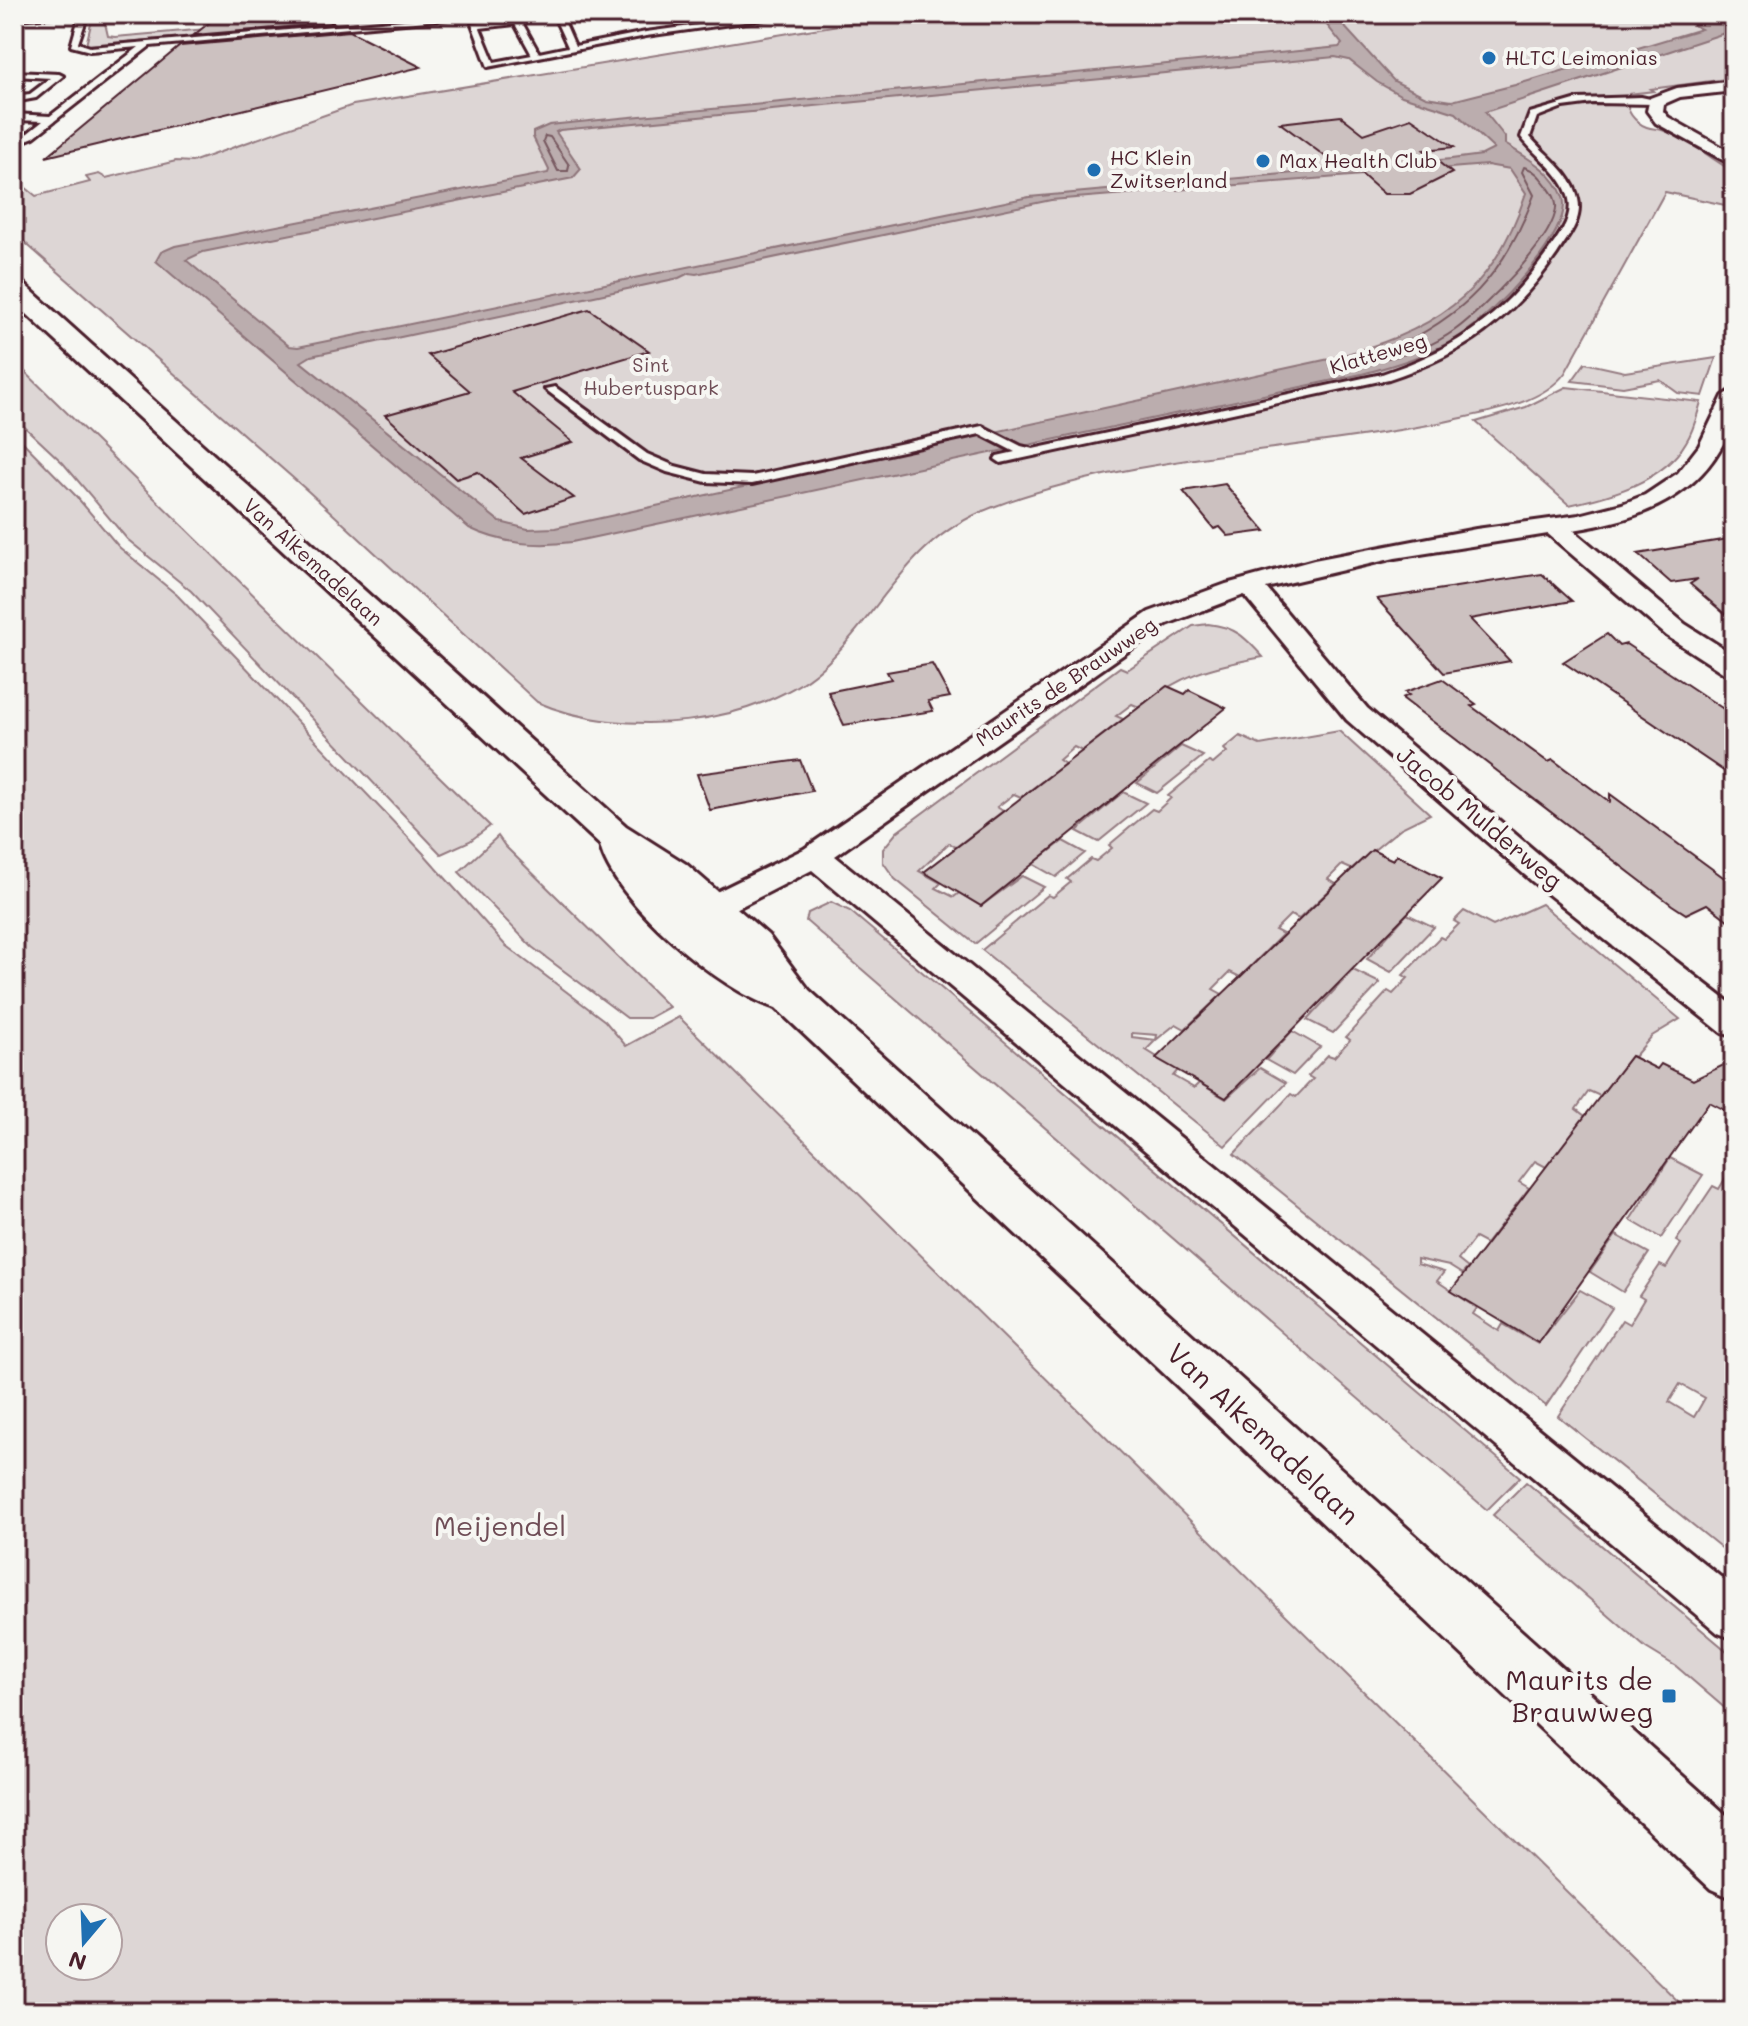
<svg xmlns="http://www.w3.org/2000/svg" width="1748" height="2026" font-family="Mali,sans-serif">
	<style>
		.green { fill: #ddd6d5; stroke: #947a80; stroke-width: 2; fill-rule: evenodd }
		.water { fill: #bbadae; stroke: #8e747a; stroke-width: 2; fill-rule: evenodd }
		.lines { fill: none; stroke-linecap: round; stroke-linejoin: round }
		.shore { stroke: #77585f; stroke-width: 2 }
		.building { fill: #ccc1c0; stroke: #4a1f2b; stroke-width: 2 }
		.service-casing { stroke: #4a1f2b; stroke-width: 6 }
		.minor-casing { stroke: #4a1f2b; stroke-width: 6 }
		.secondary-casing { stroke: #4a1f2b; stroke-width: 6 }
		.service { fill: #f6f6f2; fill-rule: evenodd }
		.minor { fill: #f6f6f2; fill-rule: evenodd }
		.secondary { fill: #f6f6f2; fill-rule: evenodd }
		.poi-dot { fill: #1f6fb2; stroke: #f6f6f2; stroke-width: 3 }
		.labels { text-anchor: middle; stroke-width: 8; stroke-linejoin: round; paint-order: stroke }
		.far-poi-label { font-size: 20px; fill: #4a1f2b; stroke: #f6f6f2; text-anchor: start }
		.far-street-label { font-size: 20px; fill: #4a1f2b; stroke: #f6f6f2 }
		.far-park-label { font-size: 20px; fill: #6f4d56; stroke: #f6f6f2 }
		.street-label { font-size: 24px; fill: #4a1f2b; stroke: #f6f6f2 }
		.near-street-label { font-size: 28px; fill: #4a1f2b; stroke: #f6f6f2 }
		.near-park-label { font-size: 28px; fill: #6f4d56; stroke: #f6f6f2 }
		.near-poi-label { font-size: 28px; fill: #4a1f2b; stroke: #f6f6f2; text-anchor: end }
	</style>
	<rect width="100%" height="100%" fill="#f6f6f2"/>
	<filter id="ink" filterUnits="userSpaceOnUse"><feTurbulence type="fractalNoise" baseFrequency=".0125" numOctaves="2"/><feDisplacementMap in="SourceGraphic" scale="16" xChannelSelector="R" yChannelSelector="G"/><feConvolveMatrix kernelMatrix="1 2 1 2 8 2 1 2 1" color-interpolation-filters="sRGB"/></filter>
	<g filter="url(#ink)">
		<g class="green">
			<polygon points="378,14 421,16 415,19 86,45 91,24 105,23 108,36 115,37"/>
			<path d="M 905,14 L 1734,14 L 1734,78 L 1651,89 L 1654,91 L 1629,94 C 1626,106 1628,114 1638,122 C 1646,129 1653,128 1662,130 C 1686,138 1712,159 1734,172 L 1734,207 L 1665,192 L 1565,373 C 1540,406 1482,413 1444,422 C 1296,452 1137,453 993,507 C 908,539 887,604 828,662 C 761,728 620,739 537,702 L 309,492 L 14,233 L 14,178 L 36,196 L 90,182 L 86,177 L 99,174 L 106,178 L 176,161 L 192,162 L 353,105 Z"/>
			<polygon points="1716,358 1703,396 1678,393 1660,380 1623,387 1572,381 1585,363 1625,372"/>
			<polygon points="14,361 490,826 470,841 441,854 191,591 127,539 63,463 14,417"/>
			<path d="M 1566,387 L 1701,402 C 1697,415 1694,430 1686,442 C 1663,482 1611,496 1569,505 L 1476,422 L 1526,407 Z"/>
			<path d="M 14,433 L 76,496 L 119,547 L 177,595 L 424,854 L 505,945 L 605,1021 L 626,1046 L 679,1017 L 1689,2012 L 14,2012 ZM 60,1918 L 108,1918 L 108,1966 L 60,1966 Z"/>
			<path d="M 1208,624 C 1236,627 1245,637 1263,657 C 1209,667 1182,674 1139,707 L 1132,704 L 1116,716 L 1123,719 L 1082,751 L 1074,747 L 1059,760 L 1065,764 L 1021,797 L 1014,794 L 997,807 L 1003,811 L 956,847 L 949,843 L 919,871 L 941,883 L 936,888 L 954,897 L 959,893 L 981,906 L 1022,876 L 1044,887 L 975,944 L 895,879 L 883,862 L 883,849 L 897,832 L 1120,667 L 1127,670 L 1193,626 Z"/>
			<polygon points="1339,731 1430,814 1401,828 1351,869 1342,865 1328,879 1336,884 1299,919 1290,915 1275,930 1283,934 1240,977 1230,972 1213,989 1222,994 1185,1029 1176,1024 1156,1040 1157,1035 1132,1033 1132,1037 1156,1040 1146,1050 1178,1070 1173,1076 1194,1088 1199,1083 1226,1099 1260,1068 1286,1083 1225,1146 982,950 1048,895 1053,897 1071,882 1067,879 1091,859 1096,861 1112,848 1109,845 1152,809 1157,811 1171,798 1168,796 1209,762 1213,764 1227,752 1224,749 1240,736 1260,745"/>
			<polygon points="1181,746 1203,756 1157,793 1137,783"/>
			<polygon points="1123,792 1146,803 1098,842 1077,831"/>
			<polygon points="498,836 505,846 669,1007 649,1018 627,1018 532,947 459,872"/>
			<polygon points="1063,841 1085,853 1056,877 1033,864"/>
			<polygon points="831,902 850,911 1520,1477 1487,1510 806,921 808,913"/>
			<polygon points="1541,904 1680,1019 1652,1036 1634,1057 1631,1056 1600,1096 1589,1091 1576,1109 1585,1116 1546,1167 1535,1161 1519,1182 1529,1188 1486,1244 1475,1238 1458,1260 1468,1268 1462,1274 1449,1266 1417,1259 1417,1264 1444,1272 1437,1281 1477,1308 1473,1314 1499,1331 1503,1324 1538,1344 1580,1290 1612,1308 1546,1406 1234,1154 1291,1094 1296,1097 1313,1079 1308,1076 1328,1055 1334,1057 1350,1040 1346,1037 1388,991 1393,994 1408,978 1403,975 1440,937 1444,939 1459,924 1454,921 1464,911 1493,926"/>
			<polygon points="1407,914 1434,927 1391,972 1367,959"/>
			<polygon points="1353,970 1380,983 1333,1033 1307,1020"/>
			<polygon points="1292,1031 1320,1047 1293,1075 1266,1060"/>
			<path d="M 1734,1155 L 1734,1558 L 1558,1416 L 1622,1320 L 1629,1324 L 1644,1299 L 1639,1296 L 1660,1265 L 1666,1268 L 1681,1244 L 1676,1241 L 1713,1186 L 1719,1189 L 1732,1167 L 1727,1164 ZM 1680,1384 L 1705,1398 L 1694,1417 L 1669,1402 Z"/>
			<polygon points="1670,1158 1703,1175 1661,1238 1630,1220"/>
			<polygon points="1616,1235 1649,1253 1623,1292 1590,1272"/>
			<polygon points="1526,1482 1734,1657 1734,1716 1677,1667 1646,1648 1493,1515"/>
		</g>
		<path class="water" d="M 1318,14 L 1333,14 L 1394,81 L 1426,97 L 1452,101 L 1515,85 L 1701,29 L 1673,14 C 1695,14 1711,25 1734,20 L 1734,30 L 1485,112 L 1505,137 L 1505,144 C 1527,158 1554,171 1563,197 C 1574,233 1489,318 1460,336 C 1429,355 1396,365 1362,374 L 572,542 C 536,547 502,544 469,528 L 156,261 L 161,252 L 175,246 L 548,173 L 549,170 L 533,137 L 533,132 L 549,125 L 1339,47 L 1342,44 ZM 1335,57 L 1349,60 L 1377,82 L 1402,96 L 1456,113 L 1494,149 L 1482,155 L 1451,159 L 1029,197 L 298,347 L 289,346 L 186,260 L 203,252 L 573,178 L 581,169 L 556,132 L 560,130 ZM 1487,165 L 1510,169 L 1526,193 C 1491,298 1432,332 1329,359 L 555,528 L 528,529 L 500,522 L 301,362 L 311,356 L 679,278 L 689,273 L 696,274 L 1051,200 Z"/>
		<g class="lines">
			<g class="shore">
				<polygon points="545,136 550,137 569,165 568,171 558,171 543,141"/>
				<path d="M 1524,167 C 1535,170 1540,177 1547,186 C 1552,193 1557,199 1556,208 C 1554,240 1481,311 1455,330 C 1434,345 1412,354 1387,358 L 1387,351 C 1464,317 1505,274 1534,195 L 1522,172 Z"/>
			</g>
		</g>
		<g class="building">
			<polygon points="220,14 316,14 334,23 194,35"/>
			<polygon points="350,31 421,67 46,157 180,46"/>
			<polygon points="1341,116 1364,134 1411,118 1454,147 1424,150 1452,173 1410,194 1384,194 1351,165 1338,166 1280,123"/>
			<polygon points="589,309 649,351 512,392 573,442 521,458 574,498 525,514 478,472 456,479 385,415 470,391 428,355"/>
			<polygon points="1225,484 1265,531 1228,536 1220,527 1214,529 1183,491"/>
			<polygon points="1734,538 1734,622 1690,584 1698,579 1671,583 1638,554"/>
			<polygon points="1542,574 1572,601 1470,619 1510,661 1444,673 1377,599"/>
			<polygon points="1607,634 1619,646 1626,644 1734,716 1734,778 1563,662"/>
			<polygon points="932,664 950,697 928,701 933,711 844,725 828,692 891,679 887,672"/>
			<polygon points="1442,679 1476,704 1471,706 1548,762 1553,760 1610,802 1610,794 1734,885 1734,925 1707,904 1686,914 1672,905 1402,698 1409,695 1405,692"/>
			<polygon points="1167,686 1185,694 1189,690 1226,708 981,906 924,872"/>
			<polygon points="800,760 812,791 710,810 697,774"/>
			<polygon points="1372,850 1393,860 1397,855 1442,878 1226,1098 1156,1058"/>
			<polygon points="1631,1056 1657,1069 1661,1064 1693,1080 1734,1060 1734,1115 1709,1102 1538,1343 1451,1291"/>
		</g>
		<g class="lines">
			<defs>
				<g id="service">
					<polygon points="60,14 56,16 14,19 14,15"/>
					<polygon points="80,14 88,14 78,43 90,47 473,14 504,14 150,46 34,137 14,145 14,139 28,133 43,121 14,120 14,114 50,116 139,47 90,51 71,46"/>
					<path d="M 553,14 L 561,14 L 575,46 L 646,32 L 780,14 L 801,14 L 646,36 L 488,67 L 472,24 L 520,19 L 539,53 L 568,47 ZM 515,24 L 532,55 L 494,62 L 480,28 Z"/>
					<polygon points="14,72 59,74 63,76 36,98 14,102 14,96 30,94 51,78 14,76"/>
					<path d="M 1641,97 L 1660,101 L 1656,104 L 1593,103 L 1563,107 L 1537,117 L 1530,137 C 1546,156 1572,172 1578,199 C 1583,220 1568,237 1557,254 C 1511,320 1465,354 1389,379 L 1001,463 L 995,459 L 997,456 L 1015,452 L 980,434 L 752,484 L 706,482 L 667,472 L 639,460 L 545,389 L 555,387 L 647,454 L 675,466 L 706,474 L 752,476 L 982,426 L 1021,446 L 1033,449 L 1382,374 C 1458,349 1504,315 1550,249 C 1560,234 1573,218 1569,199 C 1563,173 1536,157 1521,137 L 1530,113 L 1578,99 Z"/>
				</g>
				<g id="minor">
					<polygon points="1734,81 1734,91 1680,97 1664,104 1663,111 1668,117 1734,154 1734,166 1656,123 1647,111 1650,98 1677,88"/>
					<path d="M 1734,389 C 1734,399 1736,411 1734,421 C 1732,430 1725,441 1720,449 C 1689,502 1632,521 1573,530 L 1685,624 L 1734,655 L 1734,675 L 1724,673 L 1667,636 L 1548,534 L 1395,558 L 1266,588 L 1367,708 L 1555,868 L 1734,1006 L 1734,1036 L 1722,1033 L 1533,882 L 1347,720 L 1244,595 L 1167,624 L 835,856 L 1734,1588 L 1734,1639 L 1718,1633 L 812,870 L 722,916 L 711,919 L 700,916 L 695,908 L 700,900 L 804,849 L 1149,612 L 1226,584 L 1314,560 L 1476,529 L 1579,515 L 1622,504 L 1645,495 L 1678,473 L 1699,446 L 1723,396 Z"/>
				</g>
				<path id="secondary" d="M 14,280 L 23,283 L 626,826 L 686,864 L 768,935 L 809,990 L 1734,1822 L 1734,1899 L 1711,1889 L 776,1008 C 722,992 612,901 600,845 L 14,302 Z"/>
			</defs>
			<use href="#service" class="service-casing"/>
			<use href="#minor" class="minor-casing"/>
			<use href="#secondary" class="secondary-casing"/>
			<use href="#service" class="service"/>
			<use href="#minor" class="minor"/>
			<use href="#secondary" class="secondary"/>
		</g>
	</g>
	<g class="poi-dot">
		<circle cx="1489" cy="58" r="8"/>
		<circle cx="1263" cy="161" r="8"/>
		<circle cx="1094" cy="170" r="8"/>
		<rect x="1661" y="1688" width="16" height="16" rx="4"/>
	</g>
	<g class="labels">
		<g class="far-poi-label">
			<text x="1505" y="65">HLTC Leimonias</text>
			<text x="1110" y="165">HC Klein<tspan x="1110" dy="23">Zwitserland</tspan></text>
			<text x="1279" y="168">Max Health Club</text>
		</g>
		<g class="far-street-label">
			<text transform="translate(1378 354) rotate(-16)" y="7">Klatteweg</text>
			<text transform="translate(313 562) rotate(42)" y="7">Van Alkemadelaan</text>
			<text transform="translate(1066 682) rotate(-34)" y="7">Maurits de Brauwweg</text>
		</g>
		<g class="far-park-label">
			<text x="651" y="372">Sint<tspan x="651" dy="23">Hubertuspark</tspan></text>
		</g>
		<g class="street-label">
			<text transform="translate(1479 818) rotate(40)" y="8">Jacob Mulderweg</text>
		</g>
		<g class="near-street-label">
			<text transform="translate(1263 1434) rotate(43)" y="10">Van Alkemadelaan</text>
		</g>
		<g class="near-park-label">
			<text x="500" y="1536">Meijendel</text>
		</g>
		<g class="near-poi-label">
			<text x="1653" y="1690">Maurits de<tspan x="1653" dy="32">Brauwweg</tspan></text>
		</g>
	</g>
	<rect width="1748" height="2026" fill="none" stroke="#f6f6f2" stroke-width="48"/>
	<rect x="24" y="24" width="1700" height="1978" fill="none" stroke="#4a1f2b" stroke-width="3" filter="url(#ink)"/>
	<g transform="translate(84 1942) rotate(199)"><circle r="38" fill="#f6f6f2" stroke="#b1a0a2" stroke-width="2"/>
	<path d="M0-6L14 30L0 20L-14 30Z" fill="#1f6fb2"/>
	<text y="-12" font-size="22" font-weight="bold" text-anchor="middle" fill="#4a1f2b">N</text>
	</g>
</svg>
